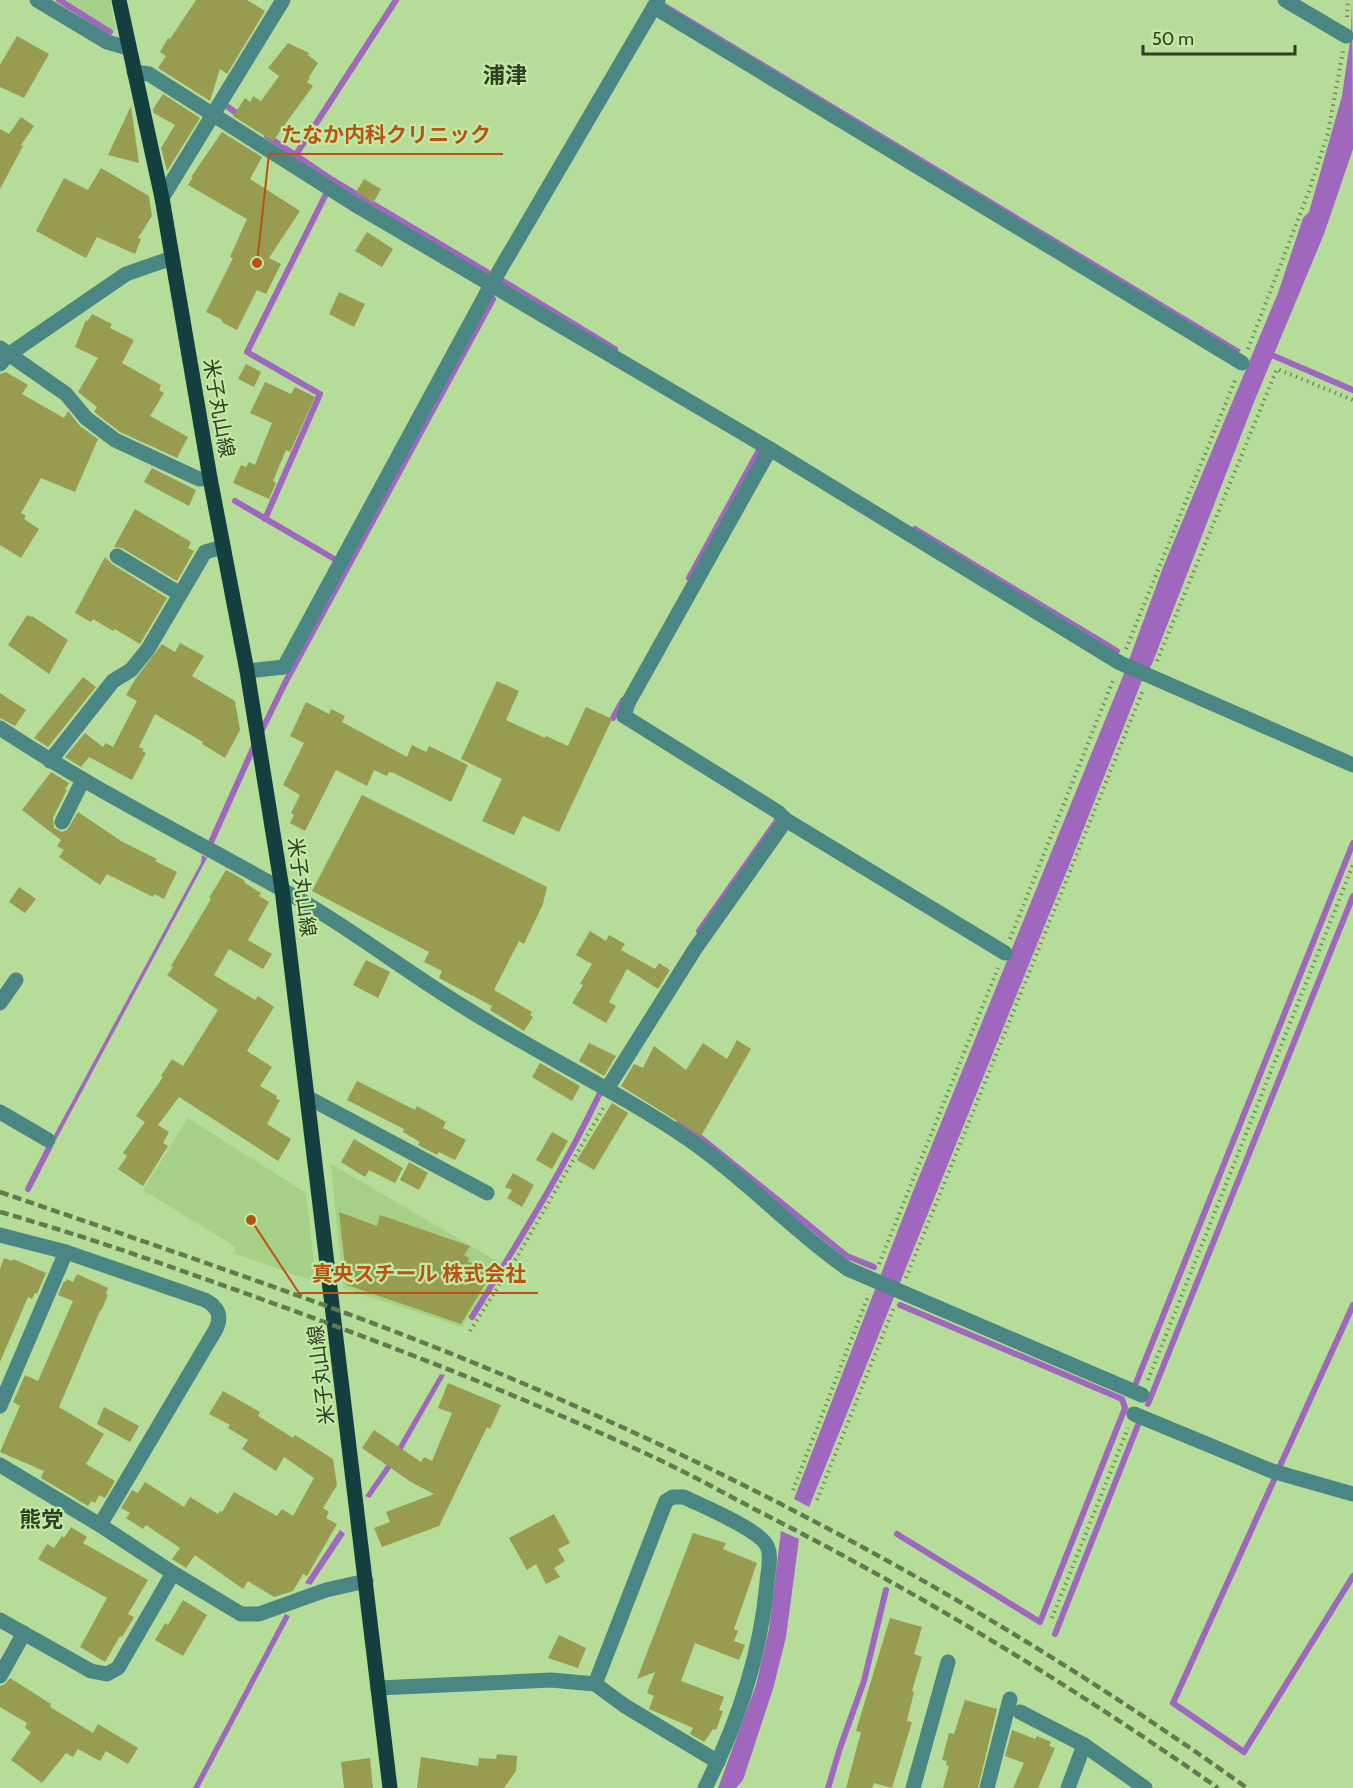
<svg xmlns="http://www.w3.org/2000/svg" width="1353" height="1788" font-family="Cabin,'Noto Sans JP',sans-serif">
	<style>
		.built { fill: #a6cf87 }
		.water { fill: #9f67be }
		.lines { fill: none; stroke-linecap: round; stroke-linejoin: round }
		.stream { stroke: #9f67be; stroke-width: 6 }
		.building { fill: #979c51 }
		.path { stroke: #708b5c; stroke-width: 4; stroke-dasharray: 1.5 4.5; stroke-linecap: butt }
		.minor { stroke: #4a8684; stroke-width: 15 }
		.major { stroke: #133f3e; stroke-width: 15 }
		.rail { stroke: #627a4f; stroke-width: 4.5; stroke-dasharray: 9 4.5; stroke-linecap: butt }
		.labels { text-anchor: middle; stroke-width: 4.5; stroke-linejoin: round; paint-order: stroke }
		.street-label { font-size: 20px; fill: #2f3f23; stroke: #c2e9a5 }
		.quarter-label { font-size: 22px; font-weight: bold; fill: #2f3f23; stroke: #c2e9a5 }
		.leader { fill: none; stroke: #ba5212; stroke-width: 2 }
		.callout-dot { fill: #ba5212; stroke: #c2e9a5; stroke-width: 2 }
		.callout-label { font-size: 21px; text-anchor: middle; font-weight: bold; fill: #ba5212; stroke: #c2e9a5; stroke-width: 4.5; stroke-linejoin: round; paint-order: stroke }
	</style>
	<rect width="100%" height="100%" fill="#b5dc98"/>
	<g class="built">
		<polygon points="49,0 110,0 116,30 111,34 104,34"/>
		<polygon points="188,1118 306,1193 316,1282 233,1253 236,1247 143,1190"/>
		<polygon points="331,1164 500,1263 462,1327 343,1288"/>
	</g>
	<g class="water">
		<polygon points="1352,0 1353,149 1324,234 1254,402 1152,664 1141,683 1072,858 809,1507 794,1499 797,1491 912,1194 1123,676 1164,565 1278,293 1303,218 1309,212 1342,96 1351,34"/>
		<polygon points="662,1 1241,350 1238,353 660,5"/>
		<polygon points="202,855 207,858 56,1140 52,1139 201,863"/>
		<polygon points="440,1374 445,1375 396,1461 370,1498 365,1496 392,1457"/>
		<polygon points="340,1530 345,1534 311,1585 305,1583"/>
		<polygon points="781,1531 799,1539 786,1637 773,1689 743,1780 736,1788 718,1788 756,1685 769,1629"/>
		<polygon points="285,1614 290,1616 199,1788 193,1788"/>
	</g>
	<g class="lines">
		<g class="stream">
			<polyline points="59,0 110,32"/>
			<polyline points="228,107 242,117"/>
			<polyline points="267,136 331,179 487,272"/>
			<polyline points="295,156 396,0"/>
			<polyline points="503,281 615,349"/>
			<polyline points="1265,352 1353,390"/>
			<polyline points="235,501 336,560"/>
			<polyline points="265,519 320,394 247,352 326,194"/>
			<polyline points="915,529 1117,651"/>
			<polyline points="689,578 758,452"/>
			<polyline points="613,718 623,700"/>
			<polyline points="261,732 285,683 493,299"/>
			<polyline points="208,849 255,744"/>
			<polyline points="699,931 778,819"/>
			<polyline points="678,1124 700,1137 847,1256 874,1267"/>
			<polyline points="28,1189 50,1146"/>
			<path d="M 472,1317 C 517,1244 563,1171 600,1093"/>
			<polyline points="1136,1383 1353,843"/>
			<polyline points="1148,1404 1353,896"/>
			<polyline points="1279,1468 1353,1305"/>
			<polyline points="1274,1480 1173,1703 1244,1752 1353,1576"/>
			<polyline points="897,1534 1040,1622 1125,1408 1122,1399 900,1305"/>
			<polyline points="1055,1634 1138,1425"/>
			<polyline points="828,1788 840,1748 864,1681 886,1590"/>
		</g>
	</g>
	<g class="building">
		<polygon points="196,0 247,0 265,11 227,74 220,69 210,101 158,68 166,56 160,52 168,38 170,39"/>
		<polygon points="17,36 49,54 24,98 0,87 0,65"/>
		<polygon points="288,43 309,53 308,55 318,63 309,77 310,78 307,82 313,86 273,141 233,116 245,98 250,102 253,96 261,101 279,76 268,68"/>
		<polygon points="163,94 200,118 167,171 161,148 175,125 154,113 153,109"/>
		<polygon points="131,106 139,163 108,155"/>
		<polygon points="21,117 34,126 21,145 23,146 0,189 0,129 9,134"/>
		<polygon points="222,132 262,157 250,179 300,211 269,258 281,264 266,294 257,290 237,330 223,323 221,319 206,312 233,258 230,257 247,219 188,185 193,177 191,177"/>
		<polygon points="101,168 149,196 152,216 138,238 141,239 135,254 97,237 86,258 36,231 64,178 88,190"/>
		<polygon points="364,179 381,189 373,203 356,192"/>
		<polygon points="367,232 393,249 382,267 355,251"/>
		<polygon points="339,292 365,304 354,327 329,314"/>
		<polygon points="92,314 112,324 110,328 134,340 122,363 161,385 159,390 164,393 150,416 188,437 177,458 120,432 94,412 97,407 78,392 98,358 75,347 86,320 88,321"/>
		<polygon points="246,364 261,372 254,387 238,379"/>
		<polygon points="6,372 28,385 22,394 64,418 68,411 80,426 98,439 75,492 41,478 21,513 26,516 24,519 39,529 21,558 0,545 0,374"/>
		<polygon points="265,382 291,394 295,387 315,397 290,452 286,450 273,481 276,483 269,499 233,483 241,465 246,467 249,462 255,465 272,423 250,413"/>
		<polygon points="152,468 196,490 189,506 144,482"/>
		<polygon points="135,509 191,542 188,548 194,551 177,581 122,548 114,547"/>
		<polygon points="105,557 112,564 167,598 140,644 115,629 113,631 93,619 91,622 75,613"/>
		<polygon points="27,615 31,617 32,616 68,640 49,674 8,645"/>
		<polygon points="180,643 204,656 192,676 235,701 240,730 225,758 202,744 203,742 155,714 139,747 144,749 142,751 146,753 132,780 89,757 81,767 65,757 85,733 103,747 106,743 113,747 137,701 126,695 136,678 162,644 175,652"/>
		<polygon points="83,677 96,687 48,747 34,738"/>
		<polygon points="497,681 519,691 506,720 545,738 546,736 568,746 586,707 612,719 559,832 523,816 514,835 482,821 502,779 461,759"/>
		<polygon points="0,693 26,710 15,726 0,718"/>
		<polygon points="306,702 329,714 331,709 345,716 342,722 407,757 412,745 426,752 429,746 468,765 451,802 394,773 389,772 387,776 374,770 367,786 336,770 305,831 290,823 294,815 291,813 300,795 283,785 304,743 290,736"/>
		<polygon points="51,772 69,783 65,789 67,790 53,818 54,828 62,832 67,830 78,812 121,841 157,859 155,861 177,872 164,899 154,894 153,897 107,874 100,885 59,857 64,850 57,846 61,840 22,810"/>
		<polygon points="362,795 547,887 543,904 524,944 519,941 494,990 532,1012 530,1015 533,1017 524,1031 490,1010 492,1006 439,978 442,971 424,962 429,952 312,891"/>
		<polygon points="226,870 244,880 245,883 261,893 259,896 269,902 248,940 272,954 263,969 229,949 214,975 255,1000 258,996 274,1007 247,1051 272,1067 260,1086 277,1096 276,1099 280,1100 267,1124 291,1139 278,1161 179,1097 158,1125 169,1132 163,1143 168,1146 143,1186 118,1169 127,1156 123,1153 145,1122 136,1116 163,1077 161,1076 172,1059 183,1066 218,1010 167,975 173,967 171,966 211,899 209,898"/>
		<polygon points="19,887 36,899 25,913 9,902"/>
		<polygon points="590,931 606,941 609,935 625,944 621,950 655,969 659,963 670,970 658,989 627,969 609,1002 616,1006 606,1023 572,1003 583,985 580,984 592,964 576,955"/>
		<polygon points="366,960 390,972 378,998 353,985"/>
		<polygon points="737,1040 751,1049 701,1136 621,1086 634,1064 643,1068 654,1046 686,1070 703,1043 727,1059"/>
		<polygon points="589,1043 616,1056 604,1076 579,1061"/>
		<polygon points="540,1063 580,1086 572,1101 532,1077"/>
		<polygon points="357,1081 415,1110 417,1106 446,1122 443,1128 466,1140 455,1160 439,1152 437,1155 418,1145 420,1142 403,1132 404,1129 347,1100"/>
		<polygon points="612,1103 628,1113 594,1170 577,1160"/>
		<polygon points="552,1132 568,1141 552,1169 536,1160"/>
		<polygon points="354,1139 403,1168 395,1183 369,1170 365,1177 341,1162"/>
		<polygon points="409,1162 428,1173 419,1190 400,1180"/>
		<polygon points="513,1173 534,1185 522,1207 507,1198 512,1190 505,1187"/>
		<polygon points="339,1212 377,1226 380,1215 470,1246 464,1255 469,1258 468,1262 493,1271 461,1324 347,1285"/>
		<polygon points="4,1258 12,1261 13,1259 46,1273 37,1294 35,1293 32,1299 28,1297 0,1362 0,1269"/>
		<polygon points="77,1274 108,1288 106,1294 108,1295 101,1311 100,1311 59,1407 104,1434 86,1464 115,1481 105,1498 99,1495 95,1503 91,1501 88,1506 41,1478 44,1471 0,1452 20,1406 13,1402 25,1375 38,1381 73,1301 58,1295 64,1281 66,1282 67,1279 73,1282"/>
		<polygon points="448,1383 501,1405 490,1429 487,1427 439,1526 382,1547 374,1528 390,1522 386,1512 434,1494 411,1482 362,1448 374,1430 421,1462 424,1457 432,1461 452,1413 438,1408"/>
		<polygon points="223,1391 260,1412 258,1416 293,1438 295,1435 333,1459 337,1485 323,1508 329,1512 326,1518 337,1524 307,1576 303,1574 293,1591 274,1597 248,1581 243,1589 195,1555 186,1568 172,1559 180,1548 146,1525 143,1529 126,1518 130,1513 121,1508 132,1490 138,1493 145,1482 184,1507 190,1497 218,1514 220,1511 222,1512 234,1492 277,1516 282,1509 293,1516 314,1478 284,1457 276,1471 242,1449 248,1440 228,1428 230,1425 209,1414"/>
		<polygon points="104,1407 139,1426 130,1442 97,1424"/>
		<polygon points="554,1514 570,1543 558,1549 565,1561 554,1568 560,1577 546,1584 536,1564 527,1570 509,1538"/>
		<polygon points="71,1527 87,1537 83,1543 148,1580 128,1614 134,1617 122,1637 120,1636 105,1662 80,1647 107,1598 38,1559 47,1544 54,1548 62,1536 64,1538"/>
		<polygon points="693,1533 726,1543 723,1549 757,1563 734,1629 738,1631 734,1641 745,1645 739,1660 695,1643 681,1681 724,1697 719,1710 723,1711 716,1730 713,1729 704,1742 690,1734 693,1728 649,1709 654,1696 647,1693 655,1672 637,1679"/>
		<polygon points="183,1600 207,1615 183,1656 155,1640 165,1623 168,1625"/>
		<polygon points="890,1618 922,1627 914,1654 922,1657 912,1691 914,1692 907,1721 912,1722 892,1788 874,1783 872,1788 846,1788 861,1732 856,1731"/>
		<polygon points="559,1635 586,1648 578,1668 548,1658"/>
		<polygon points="10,1678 51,1704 50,1707 93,1733 98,1724 138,1748 128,1764 106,1751 100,1761 78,1749 73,1757 66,1753 42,1783 11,1760 31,1732 25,1728 27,1723 0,1707 0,1686 5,1684"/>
		<polygon points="965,1700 997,1709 978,1788 943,1788 949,1766 946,1765 947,1761 942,1760 949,1733 954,1734"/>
		<polygon points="1012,1730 1035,1739 1037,1736 1051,1742 1049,1746 1055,1748 1038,1788 1013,1788 1024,1763 1005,1756"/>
		<polygon points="497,1754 517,1756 516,1771 504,1788 417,1788 421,1757 478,1766 479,1758 496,1759"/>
		<polygon points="370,1758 373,1788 344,1788 341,1762"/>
	</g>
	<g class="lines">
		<g class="path">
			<polyline points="1347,17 1348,0"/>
			<polyline points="1248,349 1309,191 1328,133 1343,51"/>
			<polyline points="1126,649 1236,378"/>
			<polyline points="1157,661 1277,369 1353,400"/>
			<polyline points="1010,939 1114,678"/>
			<polyline points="879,1264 998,968"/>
			<polyline points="906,1278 1143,690"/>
			<polyline points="470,1331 517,1257 605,1105"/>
			<polyline points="1148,1380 1353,865"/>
			<polyline points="793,1490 869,1294"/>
			<polyline points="817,1500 894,1307"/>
			<polyline points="1052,1618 1128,1428"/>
		</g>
		<g class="minor">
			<polyline points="37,0 107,42 128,48"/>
			<polyline points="1285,0 1346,36"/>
			<polyline points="654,7 1242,363"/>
			<polyline points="134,72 149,74 354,204 770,449 1120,663 1353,765"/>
			<polyline points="162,198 283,0"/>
			<polyline points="0,348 66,394 86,418 115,440 199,479 210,478"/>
			<polyline points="0,364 8,355 126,274 172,258"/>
			<polyline points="770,449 628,703 624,716 778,812 786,820 1005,953"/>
			<polyline points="117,556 180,594"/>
			<polyline points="247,671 284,667 491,285 658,0"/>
			<path d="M 0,728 C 90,788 187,836 281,889 C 345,924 402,969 464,1007 C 538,1054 618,1091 691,1141 C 746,1179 792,1230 848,1269 L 1142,1395"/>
			<polyline points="50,761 113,681 131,670 148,649 205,552 223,547"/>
			<polyline points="62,822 83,780"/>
			<polyline points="0,1003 16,980"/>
			<polyline points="607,1089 695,949 786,820"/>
			<polyline points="307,1097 487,1193"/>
			<polyline points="0,1112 48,1140"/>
			<path d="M 0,1235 L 66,1252 L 205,1300 C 218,1307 222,1316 216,1329 L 100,1525"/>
			<polyline points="0,1406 66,1252"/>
			<polyline points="1134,1414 1272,1471 1353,1494"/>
			<polyline points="0,1465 100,1525 173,1573 241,1614 259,1614 326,1590 366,1581"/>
			<polyline points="0,1620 91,1671 107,1674 118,1668 173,1573"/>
			<polyline points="0,1676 24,1633"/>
			<path d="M 595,1684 L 666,1501 L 673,1497 L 684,1497 C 702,1506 759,1529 767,1546 C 772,1556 768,1571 767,1582 C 761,1653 737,1725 705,1788"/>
			<polyline points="378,1688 551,1680 595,1684 625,1706 718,1762"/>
			<polyline points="1020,1712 1084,1745 1145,1788"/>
			<polyline points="913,1788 948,1662"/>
			<polyline points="987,1788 1010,1699"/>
			<polyline points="1068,1788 1084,1745"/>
		</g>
		<polyline class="major" points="119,0 162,198 210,478 247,671 282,889 390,1788"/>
		<g class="rail">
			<path d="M 0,1192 C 182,1255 366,1315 543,1392 C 793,1500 1025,1629 1247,1788"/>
			<path d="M 0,1212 C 89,1237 177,1269 264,1300 C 394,1347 524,1397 649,1455 C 686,1472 722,1492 758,1511 C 918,1592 1071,1685 1218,1788"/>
		</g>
	</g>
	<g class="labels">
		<g class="street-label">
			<text transform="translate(219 408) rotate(80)" y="7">米子丸山線</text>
			<text transform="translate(302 887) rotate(82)" y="7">米子丸山線</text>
			<text transform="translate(321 1375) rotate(-97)" y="7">米子丸山線</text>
		</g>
		<g class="quarter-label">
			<text x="505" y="83">浦津</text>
			<text x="41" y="1527">熊党</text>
		</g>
	</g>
	<path class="leader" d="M257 263L269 154H503M251 1220L299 1293H538"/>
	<g class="callout-dot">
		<circle cx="257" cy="263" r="6"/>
		<circle cx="251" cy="1220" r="6"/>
	</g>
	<g class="callout-label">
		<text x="386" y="142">たなか内科クリニック</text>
		<text x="419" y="1281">真央スチール 株式会社</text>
	</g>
	<path d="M1143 45v9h152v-9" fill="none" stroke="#2f3f23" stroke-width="3"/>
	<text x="1152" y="45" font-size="18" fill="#2f3f23" stroke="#c2e9a5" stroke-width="4.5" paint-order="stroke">50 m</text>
</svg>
